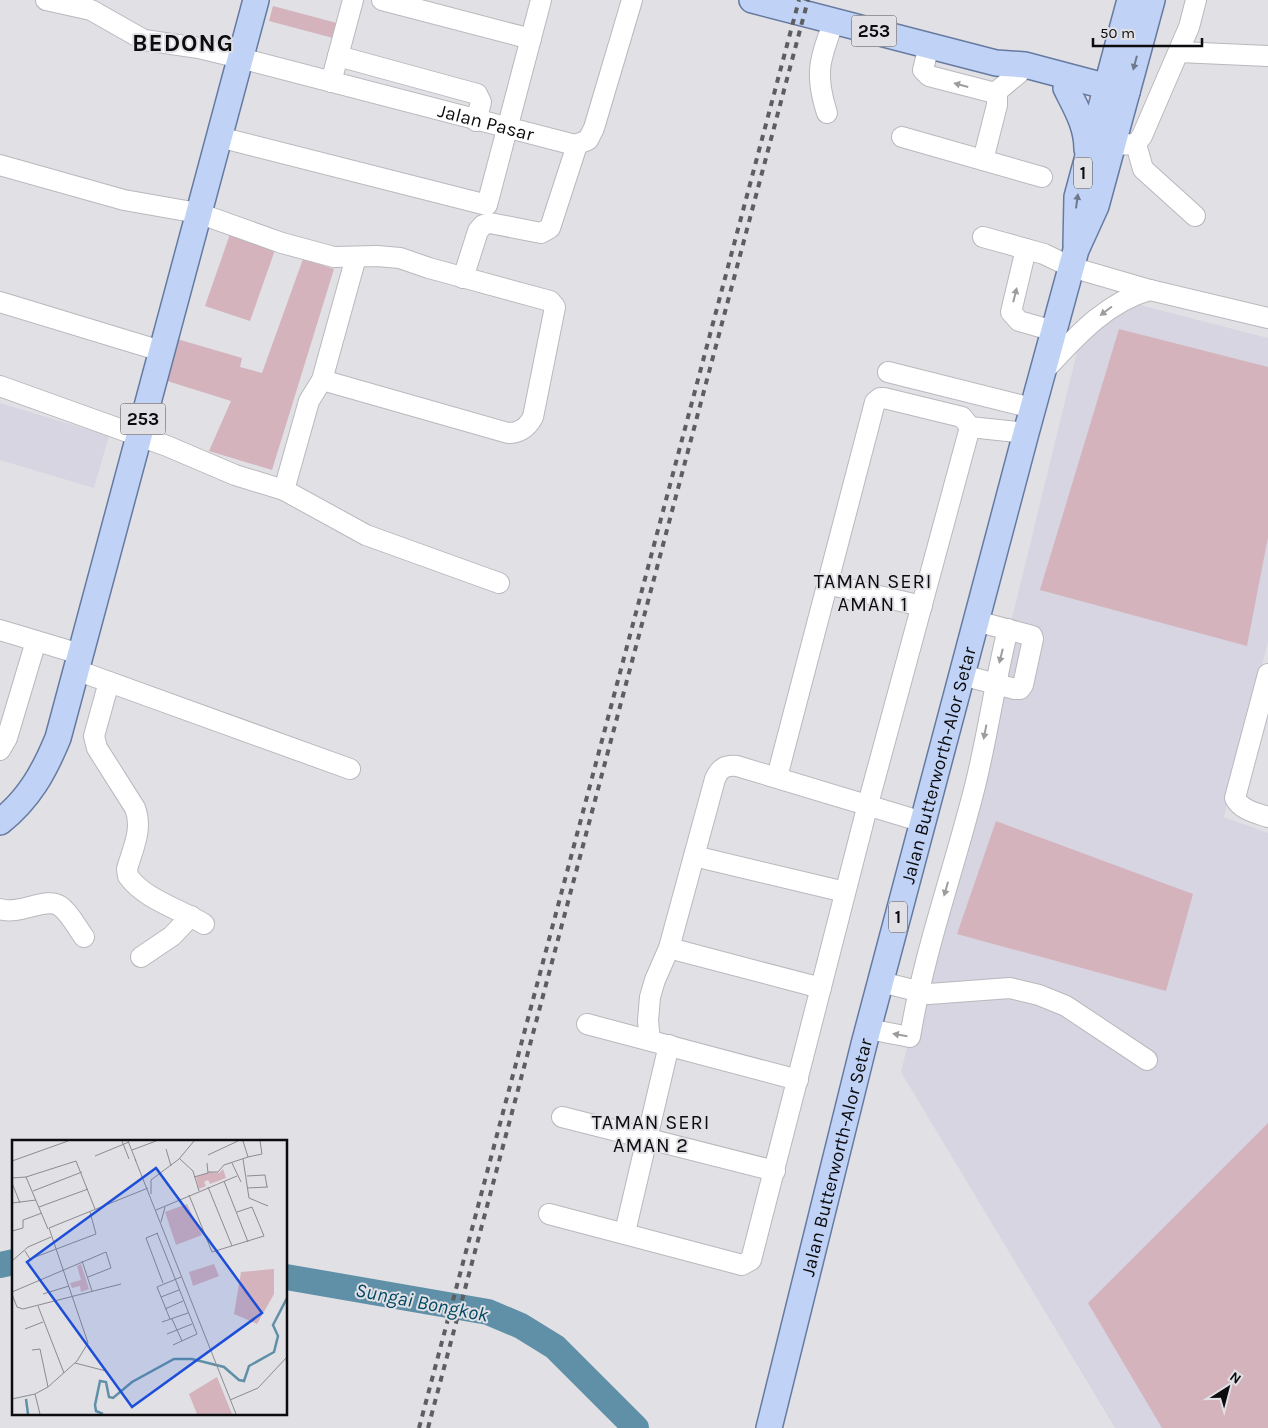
<svg xmlns="http://www.w3.org/2000/svg" width="1268" height="1428" font-family="Karla,sans-serif">
	<style>
		.built { fill: #d7d5e1 }
		.green { fill: #d4b3bc }
		.lines { fill: none; stroke-linecap: round; stroke-linejoin: round }
		.river { stroke: #5f90a8; stroke-width: 26 }
		.minor-casing { stroke: #b9b8bd; stroke-width: 22 }
		.major-casing { stroke: #667aa1; stroke-width: 28 }
		.minor { stroke: #fff; stroke-width: 20 }
		.major { stroke: #c0d3f6; stroke-width: 25 }
		.rail { stroke: #5e5d60; stroke-width: 4; stroke-dasharray: 6 6; stroke-linecap: butt }
		.oneway { fill: #6f798d }
		.oneway2 { fill: #9e9d9e }
		.labels { text-anchor: middle; stroke-width: 4; stroke-linejoin: round; paint-order: stroke }
		.shield { fill: #e1e0e5; stroke: #4c4b4e; stroke-width: 1 }
		.shield-label { font-size: 18px; font-weight: bold; fill: #0c0b0d }
		.street-label { font-size: 19px; fill: #0c0b0d; stroke: #e1e0e5 }
		.neighbourhood-label { font-size: 20px; letter-spacing: 1px; fill: #0c0b0d; stroke: #e1e0e5 }
		.water-label { font-size: 20px; font-style: italic; fill: #014863; stroke: #e1e0e5 }
		.district-label { font-size: 24px; font-weight: bold; letter-spacing: 1px; fill: #0c0b0d; stroke: #e1e0e5 }
		.inset-river { fill: none; stroke: #5f90a8; stroke-width: 2.5 }
		.inset-road { fill: none; stroke: #8c8b8f; stroke-width: 1 }
		.view { fill: #1d4ed8; fill-opacity: 0.15; stroke: #1d4ed8; stroke-width: 2.5 }
		.inset-edge { fill: none; stroke: #0c0b0d; stroke-width: 2.5 }
	</style>
	<rect width="100%" height="100%" fill="#e1e0e5"/>
	<g class="built">
		<polygon points="1136,304 1268,338 1268,642 1224,817 1268,833 1268,1428 1115,1428 901,1072 1079,344 1110,312"/>
		<polygon points="0,403 109,436 94,488 0,460"/>
	</g>
	<g class="green">
		<polygon points="273,6 337,23 333,38 269,21"/>
		<polygon points="230,234 275,250 250,321 205,306"/>
		<polygon points="303,259 334,269 272,470 209,451 231,401 164,380 177,339 242,358 240,367 262,373"/>
		<polygon points="1119,329 1268,367 1268,537 1247,646 1040,590"/>
		<polygon points="996,821 1193,894 1166,991 957,934"/>
		<polygon points="1268,1123 1268,1428 1162,1428 1088,1303"/>
	</g>
	<g class="lines">
		<g class="river">
			<polyline points="0,1265 14,1262"/>
			<polyline points="286,1277 488,1312 521,1326 555,1347 636,1428"/>
		</g>
		<defs>
			<g id="minor">
				<path id="s1" d="M 46,0 L 91,10 L 144,40 L 199,48 L 240,58 L 575,145 L 588,140 L 594,128 L 632,0"/>
				<polyline points="382,0 531,39"/>
				<polyline points="929,45 923,70 929,76 995,93 1019,73"/>
				<polyline points="1179,52 1268,56"/>
				<polyline points="338,56 353,0"/>
				<polyline points="331,82 338,56 477,94 481,102 476,121"/>
				<path d="M 827,113 C 814,73 820,59 834,21"/>
				<polyline points="219,137 487,205 541,0"/>
				<polyline points="902,137 1042,177"/>
				<polyline points="1136,144 1143,169 1195,216"/>
				<polyline points="1113,145 1136,144 1142,136 1189,27 1196,0"/>
				<polyline points="983,160 997,105 997,92"/>
				<path d="M 0,165 L 124,200 L 198,213 L 282,243 L 334,257 L 377,256 L 400,258 L 429,268 L 550,301 L 555,307 L 533,417 C 527,428 520,433 508,433 L 322,380"/>
				<polyline points="983,237 1044,254 1071,267 1150,290 1268,318"/>
				<polyline points="1026,249 1011,312 1019,321 1054,331"/>
				<polyline points="463,278 478,231 483,225 490,223 541,233 550,228 577,145"/>
				<polyline points="0,302 161,351"/>
				<polyline points="888,372 1032,408"/>
				<path d="M 1042,373 C 1074,339 1104,303 1150,290"/>
				<polyline points="0,386 167,446 235,475 284,490 366,535 499,583"/>
				<polyline points="284,490 309,401 322,380 356,257"/>
				<polyline points="827,584 922,606"/>
				<polyline points="0,630 80,654"/>
				<polyline points="76,670 350,769"/>
				<path d="M 1268,674 L 1235,798 C 1241,810 1256,813 1268,817"/>
				<polyline points="962,675 1015,689 1020,689 1023,685 1033,639 1032,636 976,621"/>
				<path d="M 109,682 L 94,736 L 97,748 L 135,808 C 143,829 133,848 127,869 L 128,876 C 145,900 180,909 204,924"/>
				<polyline points="0,750 7,738 36,641"/>
				<polyline points="777,777 875,402 880,398 884,398 962,417 970,427 1026,433"/>
				<polyline points="694,856 845,892"/>
				<path d="M 0,909 C 19,916 46,896 60,906 C 70,913 77,928 84,937"/>
				<polyline points="669,948 821,988"/>
				<polyline points="141,957 172,936 191,916"/>
				<polyline points="881,982 929,994 1010,988 1039,995 1066,1006 1147,1060"/>
				<polyline points="587,1024 798,1080"/>
				<path d="M 868,1029 L 910,1037 C 924,951 954,870 975,786 C 988,734 995,681 1008,629"/>
				<path d="M 650,1040 L 648,1021 L 650,997 L 655,980 L 669,948 L 715,779 C 720,768 725,765 737,766 L 923,822"/>
				<polyline points="562,1117 775,1171"/>
				<polyline points="549,1214 742,1265 751,1260 868,804 970,427"/>
				<polyline points="625,1232 669,1045"/>
			</g>
			<g id="major">
				<polyline points="752,0 996,63 1025,65 1127,92"/>
				<path d="M 1066,88 C 1076,108 1087,126 1087,149"/>
				<polyline points="1076,245 1077,197 1130,0"/>
				<path d="M 0,822 C 29,799 44,772 58,738 L 256,0"/>
				<path id="s2" d="M 769,1428 L 864,1044 L 1026,433 L 1076,250 L 1096,206 L 1152,0"/>
			</g>
		</defs>
		<use href="#minor" class="minor-casing"/>
		<use href="#major" class="major-casing"/>
		<use href="#minor" class="minor"/>
		<use href="#major" class="major"/>
		<g class="rail">
			<polyline points="419,1428 799,0"/>
			<polyline points="428,1428 808,0"/>
		</g>
	</g>
	<defs><path id="oneway-solid" d="M-6-.8H1V-3.2L6.5 0L1 3.2V.8H-6Z" transform="scale(1.25)"/></defs>
	<g class="oneway">
		<use href="#oneway-solid" transform="translate(1135 63) rotate(105)"/>
		<use href="#oneway-solid" transform="translate(1077 201) rotate(-82)"/>
	</g>
	<g class="oneway2">
		<use href="#oneway-solid" transform="translate(961 85) rotate(-165)"/>
		<use href="#oneway-solid" transform="translate(1015 295) rotate(-76)"/>
		<use href="#oneway-solid" transform="translate(1106 311) rotate(143)"/>
		<use href="#oneway-solid" transform="translate(1001 656) rotate(104)"/>
		<use href="#oneway-solid" transform="translate(985 732) rotate(101)"/>
		<use href="#oneway-solid" transform="translate(946 889) rotate(106)"/>
		<use href="#oneway-solid" transform="translate(900 1035) rotate(-170)"/>
	</g>
	<g class="labels">
		<g class="shield">
			<rect x="851.5" y="15.5" width="45" height="31" rx="4"/>
			<rect x="1074" y="157.5" width="18" height="31" rx="4"/>
			<rect x="120.5" y="403.5" width="45" height="31" rx="4"/>
			<rect x="889" y="901.5" width="18" height="31" rx="4"/>
		</g>
		<g class="shield-label">
			<text x="874" y="37">253</text>
			<text x="1083" y="179">1</text>
			<text x="143" y="425">253</text>
			<text x="898" y="923">1</text>
		</g>
		<g class="street-label">
			<text dy="7" stroke="none"><textPath href="#s1" startOffset="459">Jalan Pasar</textPath></text>
			<text dy="7" stroke="none"><textPath href="#s2" startOffset="684">Jalan Butterworth-Alor Setar</textPath></text>
			<text dy="7" stroke="none"><textPath href="#s2" startOffset="279">Jalan Butterworth-Alor Setar</textPath></text>
		</g>
		<g class="neighbourhood-label">
			<text x="873" y="588">TAMAN SERI<tspan x="873" dy="23">AMAN 1</tspan></text>
			<text x="651" y="1129">TAMAN SERI<tspan x="651" dy="23">AMAN 2</tspan></text>
		</g>
		<g class="water-label">
			<text transform="translate(422 1302) rotate(11)" y="7">Sungai Bongkok</text>
		</g>
		<g class="district-label">
			<text x="183" y="51">BEDONG</text>
		</g>
	</g>
	<g transform="translate(12 1140)">
		<rect width="275" height="275" fill="#e1e0e5"/>
		<path d="M 211,29 L 214,38 L 198,44 L 196,40 L 192,42 L 194,46 L 187,49 L 184,37 L 198,32 L 207,33 ZM 175,64 L 190,95 L 164,105 L 153,72 ZM 69,124 L 77,149 L 69,152 L 68,146 L 60,148 L 58,143 L 69,140 L 65,126 ZM 202,124 L 207,136 L 181,146 L 177,132 ZM 262,129 L 262,154 L 245,184 L 222,174 L 229,132 ZM 205,237 L 220,274 L 185,274 L 177,254 Z" fill="#d4b3bc"/>
		<path class="inset-river" d="M 14,259 L 16,274M 91,274 L 84,271 L 83,265 L 88,241 L 94,242 L 97,257 L 101,258 L 120,242 L 162,219 L 180,219 L 212,227 L 227,240 L 232,241 L 237,226 L 262,212 L 266,196 L 261,185 L 275,158"/>
		<path class="inset-road" d="M 110,1 L 117,19M 116,1 L 124,21M 154,9 L 159,26M 120,10 L 144,1M 196,15 L 226,1M 83,16 L 117,2M 236,17 L 250,14 L 248,1M 123,19 L 224,274M 168,19 L 181,31 L 187,51M 231,19 L 237,58 L 256,66M 0,21 L 56,1M 220,23 L 229,42M 196,32 L 206,32 L 212,25 L 236,17 L 231,1M 235,36 L 253,35 L 255,47M 14,37 L 36,89M 182,37 L 196,33 L 195,23M 0,38 L 14,37 L 64,21 L 83,69M 212,41 L 236,102M 0,43 L 8,63M 196,47 L 220,106M 235,48 L 256,47M 21,51 L 70,32M 139,54 L 139,40 L 167,19 L 182,1M 177,55 L 200,112 L 252,96 L 240,67 L 225,72M 0,63 L 24,60M 27,67 L 76,49M 144,70 L 225,36M 149,82 L 153,67M 0,91 L 11,88 L 11,80 L 30,73M 145,93 L 185,194 L 161,205M 146,93 L 134,98 L 151,143M 13,111 L 18,119 L 84,94 L 78,72M 0,121 L 16,107 L 39,97M 70,121 L 80,151M 0,152 L 94,112 L 99,128 L 76,137M 0,154 L 5,167 L 11,169 L 109,144M 31,154 L 57,146M 149,157 L 167,150M 26,166 L 52,233M 153,169 L 171,161M 158,179 L 145,147 L 169,137M 160,179 L 170,201M 150,182 L 176,173M 13,189 L 31,182M 155,194 L 180,184M 20,210 L 28,209 L 36,247M 63,223 L 94,231M 23,254 L 28,274M 0,259 L 23,254 L 36,247 L 65,221 L 76,203 L 37,88 L 136,48M 218,260 L 246,248 L 275,217"/>
		<path class="view" d="M 144,28 L 250,173 L 120,267 L 15,122 Z"/>
		<rect width="275" height="275" class="inset-edge"/>
	</g>
	<g transform="translate(1228 1388) rotate(36)" stroke="#e1e0e5" stroke-width="4" paint-order="stroke">
	<path d="M0-4L9 19L0 12L-9 19Z" fill="#0c0b0d"/>
	<text y="-8" font-size="14" font-weight="bold" text-anchor="middle" fill="#0c0b0d">N</text>
	</g>
	<path d="M1093 38v8h109v-8" fill="none" stroke="#0c0b0d" stroke-width="2.5"/>
	<text x="1100" y="38" font-size="15" fill="#0c0b0d" stroke="#e1e0e5" stroke-width="4" paint-order="stroke">50 m</text>
</svg>
